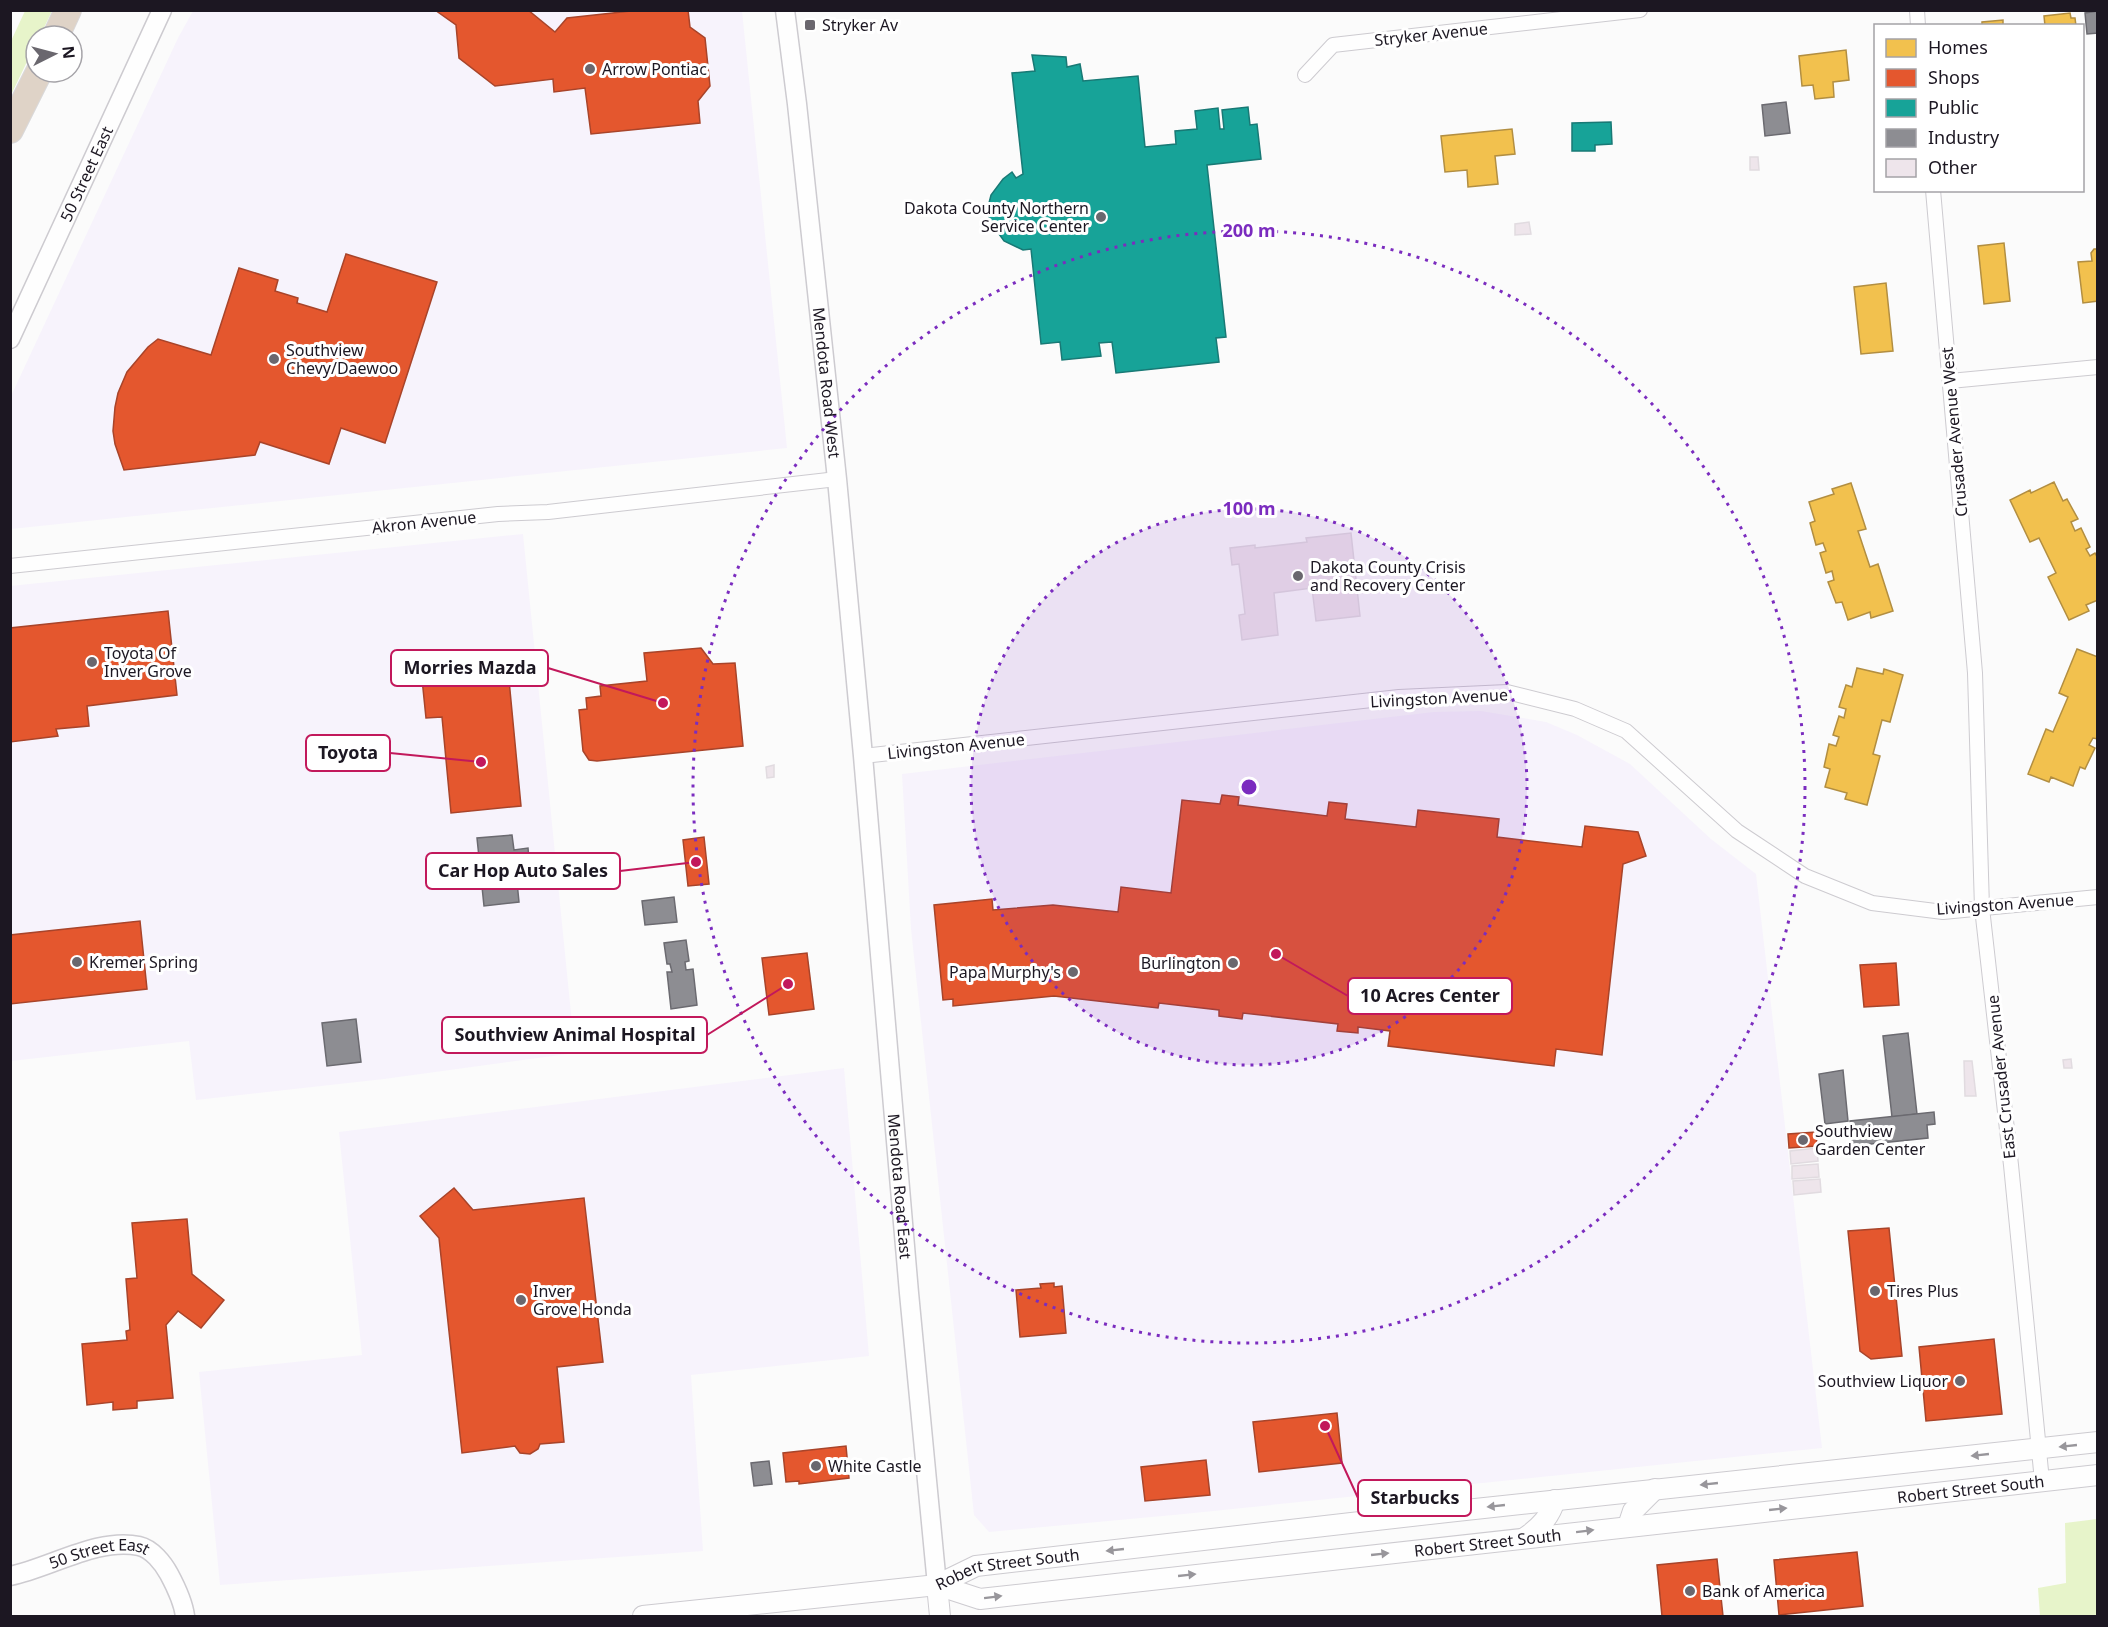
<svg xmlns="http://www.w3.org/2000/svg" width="2108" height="1627" font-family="'Noto Sans',sans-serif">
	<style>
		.built { fill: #f7f3fc }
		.green { fill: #e7f4ca }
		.homes { fill: #f2c14e; stroke: #b28e41; stroke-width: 1.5 }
		.shops { fill: #e4572e; stroke: #a8442a; stroke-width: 1.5 }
		.public { fill: #17a398; stroke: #187975; stroke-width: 1.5 }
		.industry { fill: #8d8d92; stroke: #6b6a70; stroke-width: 1.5 }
		.building { fill: #eee5eb; stroke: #e1dbe0; stroke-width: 1.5 }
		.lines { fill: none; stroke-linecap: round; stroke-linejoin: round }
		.minor-casing { stroke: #cdcbd0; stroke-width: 16 }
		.tertiary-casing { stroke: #cdcbd0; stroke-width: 21 }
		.secondary-casing { stroke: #cdcbd0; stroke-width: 22 }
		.motorway-casing { stroke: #d9d8da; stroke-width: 28 }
		.minor { stroke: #fefefe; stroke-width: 14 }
		.tertiary { stroke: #fefefe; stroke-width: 18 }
		.secondary { stroke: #fefefe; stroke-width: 20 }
		.motorway { stroke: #dfd3c7; stroke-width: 26 }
		.oneway { fill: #98969b }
		.ring { fill: none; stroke: #7b2cbf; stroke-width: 3; stroke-dasharray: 3 6 }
		.poi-dot { fill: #6a676e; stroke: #fff; stroke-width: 2 }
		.labels { text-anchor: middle; stroke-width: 6; stroke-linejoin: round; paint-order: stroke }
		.poi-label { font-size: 16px; fill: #1c1722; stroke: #fff; text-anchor: start }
		.street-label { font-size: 16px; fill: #1c1722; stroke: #fff }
		.centre { fill: #7b2cbf; stroke: #fff; stroke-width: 3 }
		.ring-label { font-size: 18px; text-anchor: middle; font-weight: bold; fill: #7b2cbf; stroke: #fff; stroke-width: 6; stroke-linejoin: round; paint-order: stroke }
		.leader { fill: none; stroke: #c2185b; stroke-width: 2 }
		.callout-dot { fill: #c2185b; stroke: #fff; stroke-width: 2 }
		.callout { fill: #fff; stroke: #c2185b; stroke-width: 2 }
		.callout-label { font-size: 18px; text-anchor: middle; font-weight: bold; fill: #1c1722 }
	</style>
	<rect width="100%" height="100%" fill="#fbfbfb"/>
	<g class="built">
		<polygon points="193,11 742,11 787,448 11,529 11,396 178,38"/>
		<polygon points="523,534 575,1053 384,1079 196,1100 189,1041 11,1061 10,586"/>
		<polygon points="1481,711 1546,722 1577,735 1630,764 1711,839 1756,874 1822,1448 1184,1514 989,1532 974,1515 911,929 902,774 1434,712"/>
		<polygon points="844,1068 869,1356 691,1375 703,1551 220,1585 199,1372 362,1355 339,1132"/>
	</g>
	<g class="green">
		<polygon points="25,11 52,11 40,36 36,36 36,43 11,95 11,41"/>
		<polygon points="2097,1519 2097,1616 2040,1616 2038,1588 2066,1583 2065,1523"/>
	</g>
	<g class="homes">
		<polygon points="2070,13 2071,18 2075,18 2076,26 2045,26 2044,16"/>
		<polygon points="2003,20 2003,26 1982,26 1982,22"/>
		<polygon points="1846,50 1849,80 1833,82 1834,97 1815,99 1813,85 1802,86 1799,56"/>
		<polygon points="1512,129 1515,154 1495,156 1498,184 1468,187 1467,170 1445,172 1441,136"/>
		<polygon points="2004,243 2010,301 1984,304 1978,246"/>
		<polygon points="2094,249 2098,249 2098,301 2083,303 2078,262 2092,261 2091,253"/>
		<polygon points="1886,283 1893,351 1861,354 1854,287"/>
		<polygon points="2054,482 2063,501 2067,499 2078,519 2071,522 2075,531 2081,528 2090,547 2086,549 2090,556 2095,553 2098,559 2098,600 2086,605 2089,611 2069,620 2048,577 2056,573 2039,538 2030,542 2010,500 2030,490 2031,493"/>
		<polygon points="1851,483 1866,529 1858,531 1870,567 1878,564 1893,611 1871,618 1870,612 1848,620 1842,602 1836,603 1828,582 1834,580 1832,571 1826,573 1820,553 1826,551 1823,543 1816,545 1810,523 1815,521 1809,502 1834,494 1832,489"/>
		<polygon points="2077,649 2098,657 2098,739 2093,738 2089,745 2095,748 2085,769 2080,767 2073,786 2051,777 2049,782 2028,774 2046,729 2053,732 2068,697 2059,693"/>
		<polygon points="1857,668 1883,674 1884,669 1903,675 1890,722 1882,720 1873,754 1880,756 1867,805 1845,799 1847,793 1825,787 1830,769 1824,767 1829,744 1836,746 1839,737 1833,735 1839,716 1844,718 1846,709 1839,707 1846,685 1852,687"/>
	</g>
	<g class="shops">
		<polygon points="435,10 528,10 555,32 567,18 640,10 688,10 690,27 705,38 710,86 698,101 700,123 591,134 585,88 554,92 553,79 495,86 459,58 456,25"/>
		<polygon points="346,254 437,282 385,443 341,428 329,464 260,442 255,455 124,470 115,444 113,431 115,407 118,393 127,372 148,347 158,339 211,355 239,268 278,280 275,291 298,298 297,303 327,312"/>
		<polygon points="168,611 177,695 87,706 89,726 56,729 58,736 10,742 10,628"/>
		<polygon points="701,648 713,664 735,663 743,746 597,761 589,760 583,751 579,710 587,709 586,698 601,696 600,686 647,681 644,653"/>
		<polygon points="467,657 468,663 507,659 521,806 451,813 442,717 426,718 421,669 452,666 451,658"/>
		<polygon points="1222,795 1239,797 1238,805 1327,816 1329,802 1347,804 1345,819 1416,827 1418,810 1499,819 1497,837 1582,847 1585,826 1638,832 1646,856 1623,864 1602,1055 1556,1049 1554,1066 1388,1046 1390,1031 1358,1027 1358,1033 1337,1031 1338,1024 1243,1013 1242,1019 1219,1016 1219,1010 1159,1003 1158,1008 1054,996 953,1006 953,999 943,1000 934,905 992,899 993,910 1053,905 1118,912 1121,887 1171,893 1182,800 1220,804"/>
		<polygon points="704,837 709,884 688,886 683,840"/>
		<polygon points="140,921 147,989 10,1004 10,935"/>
		<polygon points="807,953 814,1009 769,1015 762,958"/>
		<polygon points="1896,963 1899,1005 1864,1007 1860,965"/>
		<polygon points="1816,1132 1817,1146 1789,1148 1788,1134"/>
		<polygon points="454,1188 473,1210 584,1198 603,1362 557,1367 564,1442 540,1444 538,1449 530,1454 520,1453 515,1446 462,1453 439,1238 420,1216"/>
		<polygon points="187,1219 192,1274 224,1300 201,1328 178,1311 166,1325 173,1398 137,1401 137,1408 113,1410 113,1402 87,1405 82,1344 127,1340 126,1331 130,1330 126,1279 137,1278 132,1223"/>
		<polygon points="1889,1228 1902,1356 1871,1359 1860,1351 1848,1231"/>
		<polygon points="1054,1283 1054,1287 1062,1286 1066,1333 1020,1337 1016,1290 1041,1288 1040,1284"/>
		<polygon points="1994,1339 2002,1414 1926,1421 1919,1347"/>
		<polygon points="1337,1413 1342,1463 1259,1472 1253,1422"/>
		<polygon points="846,1446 849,1478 799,1484 799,1481 786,1482 783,1453"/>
		<polygon points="1206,1460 1210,1495 1145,1501 1141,1467"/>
		<polygon points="1857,1552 1863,1606 1779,1615 1774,1560"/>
		<polygon points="1717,1559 1723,1616 1662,1616 1657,1565"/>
	</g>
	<g class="public">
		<polygon points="1032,55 1066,57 1067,67 1080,64 1083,81 1138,76 1145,147 1176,144 1175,131 1197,129 1195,111 1218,108 1220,129 1224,129 1222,110 1248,107 1250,125 1257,124 1261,159 1207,165 1226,337 1216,338 1219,362 1116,373 1112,342 1099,343 1101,356 1062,360 1060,342 1041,344 1031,249 1023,250 1004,241 991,223 987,211 991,195 1003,179 1012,172 1016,178 1023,174 1012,73 1035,71"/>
		<polygon points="1611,122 1612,144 1595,145 1595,151 1572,151 1572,123"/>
	</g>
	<g class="industry">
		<polygon points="2098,11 2098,33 2087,34 2085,13"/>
		<polygon points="1786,102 1790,133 1765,136 1762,105"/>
		<polygon points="512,835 514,850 528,848 530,871 516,872 519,902 484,906 477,838"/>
		<polygon points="674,897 677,922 645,925 642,901"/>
		<polygon points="686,940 689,961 685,962 686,970 693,969 697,1005 671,1009 667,972 672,972 670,964 667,964 664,943"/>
		<polygon points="356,1019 361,1062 327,1066 322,1023"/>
		<polygon points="1908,1033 1917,1114 1892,1117 1883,1036"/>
		<polygon points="1843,1070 1848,1121 1825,1124 1819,1074"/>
		<polygon points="1934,1112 1935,1124 1927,1125 1928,1138 1852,1146 1850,1121"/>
		<polygon points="769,1461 772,1484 754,1486 751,1463"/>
	</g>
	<g class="building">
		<polygon points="1750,157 1758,157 1759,170 1750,170"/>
		<polygon points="1529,222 1531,234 1515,235 1515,224"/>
		<polygon points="1351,533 1360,616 1316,621 1312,588 1274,593 1278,635 1242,640 1239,615 1245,614 1239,564 1232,565 1230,548 1255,545 1255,548 1307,542 1306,538"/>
		<polygon points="774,765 774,777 767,778 766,767"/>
		<polygon points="2071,1059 2072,1068 2064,1068 2063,1060"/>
		<polygon points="1964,1061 1972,1061 1976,1096 1965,1096"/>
		<polygon points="1817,1148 1818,1161 1791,1164 1790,1151"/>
		<polygon points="1818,1164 1819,1177 1792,1179 1792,1166"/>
		<polygon points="1820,1179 1821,1192 1794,1195 1793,1181"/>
	</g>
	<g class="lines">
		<defs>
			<g id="minor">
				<polyline points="1917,10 1918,26"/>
				<polyline points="1305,75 1333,45 1640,10"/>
				<polyline points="1933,190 1975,673 1982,908 2011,1165 2042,1481"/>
				<polyline points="1950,381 2098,367"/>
				<polyline points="10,566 498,514 548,512 837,479"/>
				<polyline points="863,756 1399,697 1507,692 1575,709 1626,731 1737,831 1805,876 1872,903 1943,912 2098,897"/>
			</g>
			<g id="tertiary">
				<path id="s1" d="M 785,10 L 797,104 L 837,479 L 863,756 L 909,1293 L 937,1585"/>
				<path id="s2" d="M 10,339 L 162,10"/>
				<path id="s3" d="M 10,1576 C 50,1568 98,1537 139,1546 C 152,1549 163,1563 169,1574 C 176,1587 183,1601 185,1616"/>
			</g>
			<g id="secondary">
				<polyline points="1628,1526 1633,1511 1655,1489"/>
				<path d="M 1526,1537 C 1540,1527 1550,1517 1555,1500"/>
				<path id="s4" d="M 937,1585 L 980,1599 L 2098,1475"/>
				<polyline points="937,1585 940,1616"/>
				<path id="s5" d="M 643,1616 L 937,1585 L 976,1566 L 1447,1512 L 2098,1442"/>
			</g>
			<g id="motorway">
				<polyline points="56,36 68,10"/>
				<polyline points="10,130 39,72"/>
			</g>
		</defs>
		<use href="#minor" class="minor-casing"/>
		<use href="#tertiary" class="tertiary-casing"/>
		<use href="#secondary" class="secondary-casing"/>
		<use href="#motorway" class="motorway-casing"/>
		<use href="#minor" class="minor"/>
		<use href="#tertiary" class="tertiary"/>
		<use href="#secondary" class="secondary"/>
		<use href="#motorway" class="motorway"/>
	</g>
	<defs><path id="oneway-solid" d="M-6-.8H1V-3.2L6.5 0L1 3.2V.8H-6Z" transform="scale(1.5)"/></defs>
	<g class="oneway">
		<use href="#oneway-solid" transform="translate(2068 1446) rotate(174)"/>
		<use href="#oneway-solid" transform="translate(1980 1455) rotate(174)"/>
		<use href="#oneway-solid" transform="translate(1709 1484) rotate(174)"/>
		<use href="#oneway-solid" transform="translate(1496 1506) rotate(174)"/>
		<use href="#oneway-solid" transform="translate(1778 1509) rotate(-6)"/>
		<use href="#oneway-solid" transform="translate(1585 1531) rotate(-7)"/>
		<use href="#oneway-solid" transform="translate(1115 1550) rotate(174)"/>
		<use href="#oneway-solid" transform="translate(1380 1554) rotate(-6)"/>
		<use href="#oneway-solid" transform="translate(1187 1575) rotate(-6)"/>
		<use href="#oneway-solid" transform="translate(993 1597) rotate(-7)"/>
	</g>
	<circle cx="1249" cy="787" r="278" fill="#7b2cbf" fill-opacity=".12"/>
	<g class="ring">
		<circle cx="1249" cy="787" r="278"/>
		<circle cx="1249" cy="787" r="556"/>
	</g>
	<g class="poi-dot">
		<rect x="804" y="19" width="12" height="12" rx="3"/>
		<circle cx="590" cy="69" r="6"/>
		<circle cx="1101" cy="217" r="6"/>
		<circle cx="274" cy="359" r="6"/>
		<circle cx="1298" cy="576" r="6"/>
		<circle cx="92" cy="662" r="6"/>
		<circle cx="77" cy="962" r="6"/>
		<circle cx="1233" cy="963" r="6"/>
		<circle cx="1073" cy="972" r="6"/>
		<circle cx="1803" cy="1140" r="6"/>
		<circle cx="1875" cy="1291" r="6"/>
		<circle cx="521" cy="1300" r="6"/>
		<circle cx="1960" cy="1381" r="6"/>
		<circle cx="816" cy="1466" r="6"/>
		<circle cx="1690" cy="1591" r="6"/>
	</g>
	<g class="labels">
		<g class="poi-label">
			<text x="822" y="31">Stryker Av</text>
			<text x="602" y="75">Arrow Pontiac</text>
			<text x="1089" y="214" text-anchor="end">Dakota County Northern<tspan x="1089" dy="18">Service Center</tspan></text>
			<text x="286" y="356">Southview<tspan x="286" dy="18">Chevy/Daewoo</tspan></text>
			<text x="1310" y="573">Dakota County Crisis<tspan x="1310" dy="18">and Recovery Center</tspan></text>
			<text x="104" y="659">Toyota Of<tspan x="104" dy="18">Inver Grove</tspan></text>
			<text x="89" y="968">Kremer Spring</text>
			<text x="1221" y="969" text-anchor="end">Burlington</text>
			<text x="1061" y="978" text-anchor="end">Papa Murphy's</text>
			<text x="1815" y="1137">Southview<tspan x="1815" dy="18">Garden Center</tspan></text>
			<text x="533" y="1297">Inver<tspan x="533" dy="18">Grove Honda</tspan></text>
			<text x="1887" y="1297">Tires Plus</text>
			<text x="1948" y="1387" text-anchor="end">Southview Liquor</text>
			<text x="828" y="1472">White Castle</text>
			<text x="1702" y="1597">Bank of America</text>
		</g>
		<g class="street-label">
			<text transform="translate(1431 34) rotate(-6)" y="6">Stryker Avenue</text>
			<text dy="6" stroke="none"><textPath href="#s2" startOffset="182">50 Street East</textPath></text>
			<text dy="6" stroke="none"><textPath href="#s1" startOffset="375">Mendota Road West</textPath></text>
			<text transform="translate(1954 432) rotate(-95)" y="6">Crusader Avenue West</text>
			<text transform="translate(424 522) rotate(-6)" y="6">Akron Avenue</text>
			<text transform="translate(1439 698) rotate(-3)" y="6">Livingston Avenue</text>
			<text transform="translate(956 746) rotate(-6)" y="6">Livingston Avenue</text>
			<text transform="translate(2005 904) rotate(-4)" y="6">Livingston Avenue</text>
			<text transform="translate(2001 1077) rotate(-96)" y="6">East Crusader Avenue</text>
			<text dy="6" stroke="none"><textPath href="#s1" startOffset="1182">Mendota Road East</textPath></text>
			<text dy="6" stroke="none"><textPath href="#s4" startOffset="1042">Robert Street South</textPath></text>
			<text dy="6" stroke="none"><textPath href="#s4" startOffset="556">Robert Street South</textPath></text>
			<text dy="6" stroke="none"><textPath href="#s3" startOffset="93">50 Street East</textPath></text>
			<text dy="6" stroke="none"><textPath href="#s5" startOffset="369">Robert Street South</textPath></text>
		</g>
	</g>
	<circle cx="1249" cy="787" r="9" class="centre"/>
	<g class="ring-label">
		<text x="1249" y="237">200 m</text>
		<text x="1249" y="515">100 m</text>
	</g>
	<path class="leader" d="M663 703L548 668M481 762L390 753M696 862L620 871M1276 954L1348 996M788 984L707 1035M1325 1426L1358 1498"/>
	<g class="callout-dot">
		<circle cx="663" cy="703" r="6"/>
		<circle cx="481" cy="762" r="6"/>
		<circle cx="696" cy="862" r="6"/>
		<circle cx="1276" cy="954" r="6"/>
		<circle cx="788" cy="984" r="6"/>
		<circle cx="1325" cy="1426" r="6"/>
	</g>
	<g class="callout">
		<rect x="391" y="650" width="157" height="36" rx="6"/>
		<rect x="306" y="735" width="84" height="36" rx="6"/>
		<rect x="426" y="853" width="194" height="36" rx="6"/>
		<rect x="1348" y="978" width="164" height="36" rx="6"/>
		<rect x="442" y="1017" width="265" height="36" rx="6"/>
		<rect x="1358" y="1480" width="113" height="36" rx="6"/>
	</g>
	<g class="callout-label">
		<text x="470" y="674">Morries Mazda</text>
		<text x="348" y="759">Toyota</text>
		<text x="523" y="877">Car Hop Auto Sales</text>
		<text x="1430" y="1002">10 Acres Center</text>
		<text x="575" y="1041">Southview Animal Hospital</text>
		<text x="1415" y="1504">Starbucks</text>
	</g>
	<rect width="2108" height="1627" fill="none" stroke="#1c1722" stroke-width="24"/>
	<rect x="1874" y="24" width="210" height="168" fill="#ffffff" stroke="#a4a2a7" stroke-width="1.5"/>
	<rect x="1886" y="39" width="30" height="18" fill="#f2c14e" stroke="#a4a2a7" stroke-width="1.5"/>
	<text x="1928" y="54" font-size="18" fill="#1c1722">Homes</text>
	<rect x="1886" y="69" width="30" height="18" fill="#e4572e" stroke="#a4a2a7" stroke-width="1.5"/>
	<text x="1928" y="84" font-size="18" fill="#1c1722">Shops</text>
	<rect x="1886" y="99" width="30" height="18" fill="#17a398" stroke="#a4a2a7" stroke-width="1.5"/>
	<text x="1928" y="114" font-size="18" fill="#1c1722">Public</text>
	<rect x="1886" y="129" width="30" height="18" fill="#8d8d92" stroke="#a4a2a7" stroke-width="1.5"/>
	<text x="1928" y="144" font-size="18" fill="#1c1722">Industry</text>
	<rect x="1886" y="159" width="30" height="18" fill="#eee5eb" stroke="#a4a2a7" stroke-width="1.5"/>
	<text x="1928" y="174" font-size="18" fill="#1c1722">Other</text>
	<g transform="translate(54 54) rotate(84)"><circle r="28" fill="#ffffff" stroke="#a4a2a7" stroke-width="1.5"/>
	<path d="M0-4.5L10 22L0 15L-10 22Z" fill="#6a676e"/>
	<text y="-9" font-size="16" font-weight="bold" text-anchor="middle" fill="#1c1722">N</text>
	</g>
</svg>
